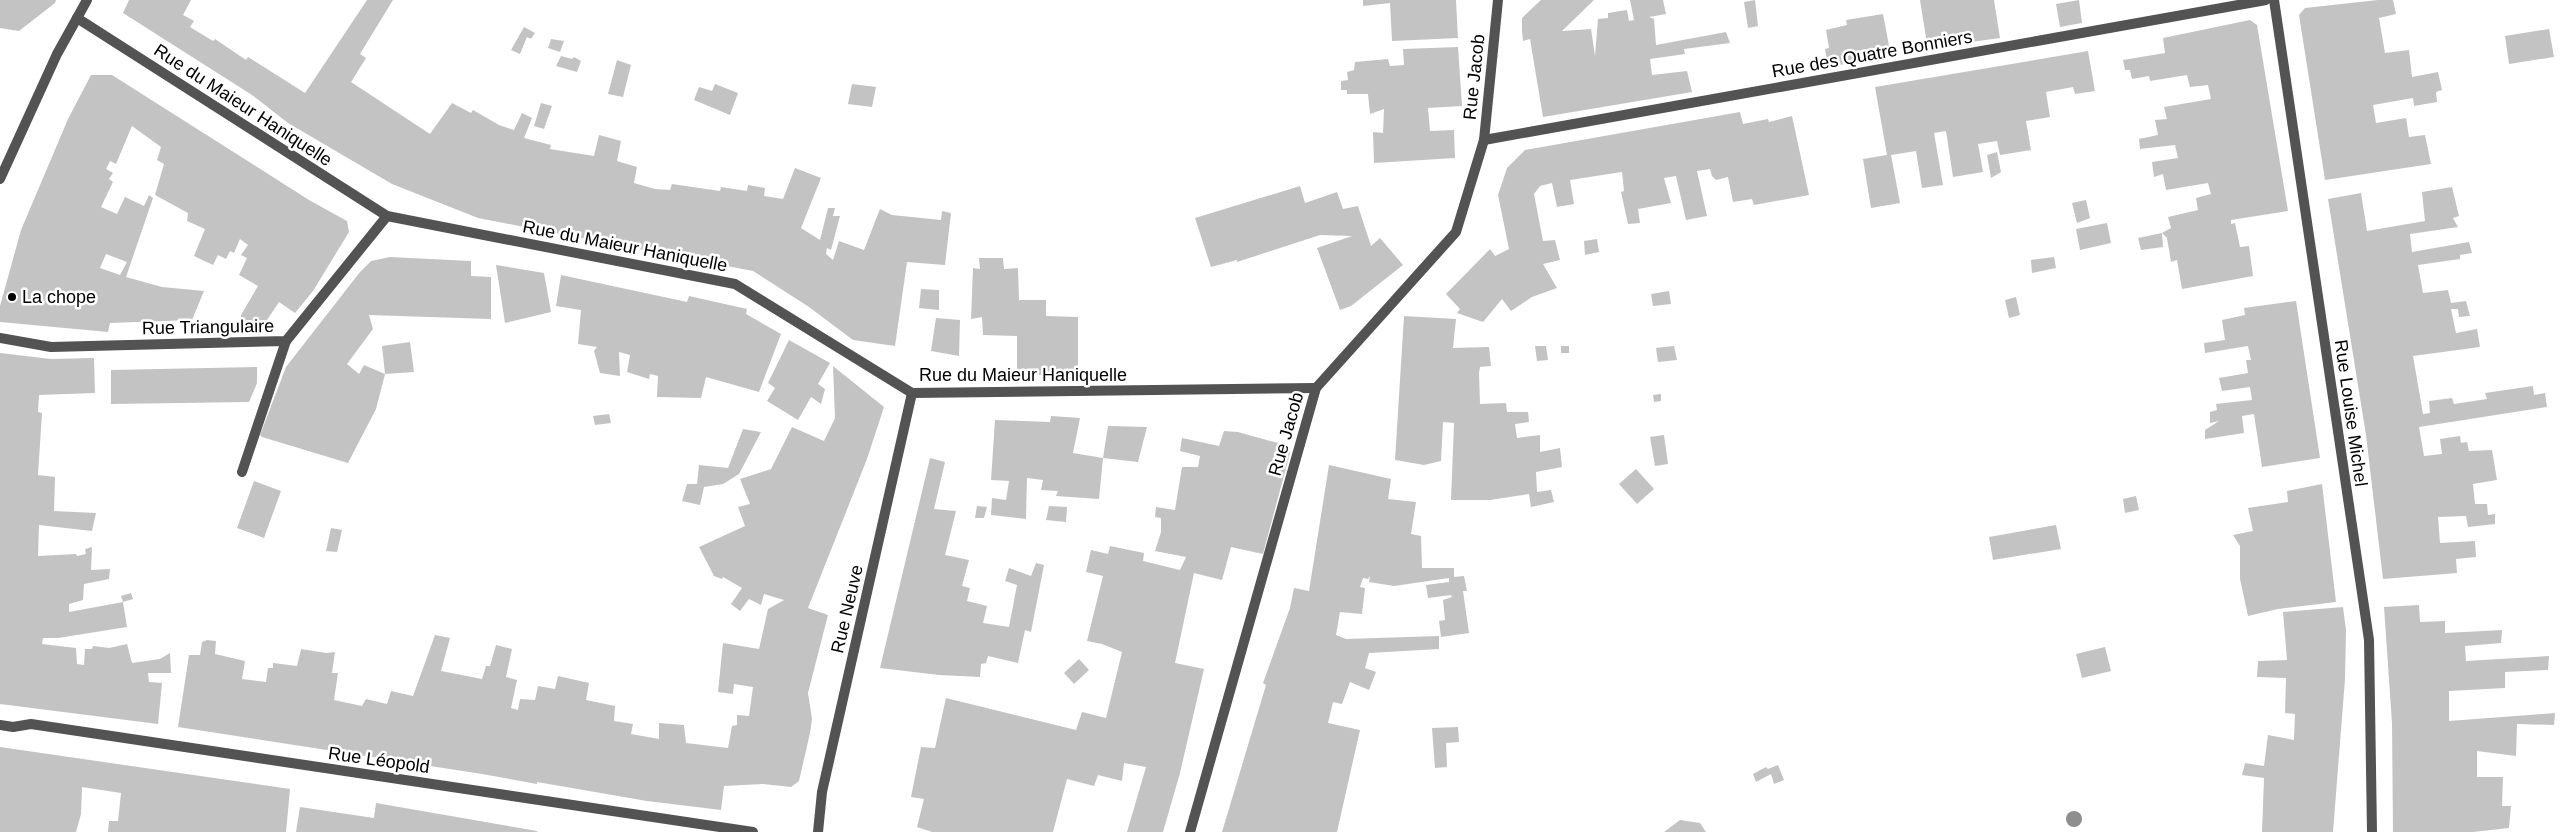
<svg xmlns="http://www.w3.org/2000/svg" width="2561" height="832" font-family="Helvetica,sans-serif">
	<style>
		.building { fill: #c3c3c3; fill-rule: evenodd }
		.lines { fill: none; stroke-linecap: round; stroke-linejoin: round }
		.service { stroke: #535353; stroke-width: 10 }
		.minor { stroke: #535353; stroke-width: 10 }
		.tertiary { stroke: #535353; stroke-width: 10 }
		.tree { fill: #8e8e8e }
		.poi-dot { fill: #000; stroke: #fff; stroke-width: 2 }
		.labels { text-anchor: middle; stroke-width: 5; stroke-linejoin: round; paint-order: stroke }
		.street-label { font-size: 18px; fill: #000; stroke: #fff }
		.poi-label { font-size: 18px; fill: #000; stroke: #fff; text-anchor: start }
	</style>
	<rect width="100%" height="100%" fill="#fff"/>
	<g class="building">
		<polygon points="0,0 56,0 55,3 19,31 0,28"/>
		<polygon points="129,0 191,0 183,15 194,21 190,27 213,41 215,39 246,60 248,57 305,93 367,0 393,0 360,54 366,58 351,82 430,134 452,103 471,113 473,110 499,125 514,130 522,113 532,118 524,138 551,145 550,149 594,156 599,135 621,141 617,161 637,167 634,183 655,189 670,190 672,184 720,191 721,187 747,191 748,185 765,188 764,196 783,199 795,168 821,178 801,228 820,240 828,208 835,208 833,216 840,216 831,250 827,248 826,254 833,260 839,241 864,250 880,209 892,215 941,220 942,211 951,213 945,265 907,262 895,346 853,340 809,307 753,271 478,218 392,184 288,123 252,95 123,13"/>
		<polygon points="1363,0 1456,0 1458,38 1392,41 1390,3 1363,6"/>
		<polygon points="1541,0 1594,0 1562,31 1591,29 1595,56 1598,19 1608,18 1608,13 1627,10 1629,21 1634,20 1630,0 1663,0 1666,14 1649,17 1654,19 1656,45 1726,32 1730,43 1684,49 1685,54 1650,59 1652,75 1687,71 1692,92 1543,117 1530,39 1523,41 1522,30 1522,18"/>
		<polygon points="1755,0 1758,26 1748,28 1744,2"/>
		<polygon points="1920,0 1994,0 2000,38 1971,42 1970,36 1927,44"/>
		<polygon points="2079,0 2082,23 2060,27 2056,4"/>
		<polygon points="2378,0 2393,0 2396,14 2379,18 2385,53 2409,50 2412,77 2438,72 2442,90 2436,92 2437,102 2414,106 2413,98 2373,105 2376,123 2406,118 2409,137 2425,135 2431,164 2325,180 2299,15 2305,8"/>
		<polygon points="1883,14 1891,56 1828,67 1825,49 1829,48 1826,30 1847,25 1846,20"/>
		<polygon points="2250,20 2257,25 2288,211 2231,220 2231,224 2235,223 2240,247 2249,246 2253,276 2182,289 2177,260 2171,262 2167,238 2162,233 2163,247 2141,250 2138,238 2162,233 2171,228 2168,217 2198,210 2196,198 2211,194 2208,183 2166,190 2163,174 2154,177 2152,162 2178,158 2175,145 2140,149 2139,139 2158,135 2155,120 2167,119 2164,107 2211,99 2208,85 2190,87 2187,75 2150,81 2149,76 2132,79 2130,70 2125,70 2123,60 2165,53 2163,38"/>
		<polygon points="524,27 535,33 531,39 527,37 520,54 511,50"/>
		<polygon points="2549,29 2554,57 2509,64 2505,36"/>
		<polygon points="551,39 564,41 560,52 548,48"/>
		<polygon points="1458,47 1462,106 1428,108 1430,131 1454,130 1455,158 1374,163 1373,132 1383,133 1384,109 1370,114 1368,94 1347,94 1347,90 1341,90 1341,81 1348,80 1347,72 1354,70 1355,62 1388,59 1390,66 1404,65 1403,49"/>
		<polygon points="2088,51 2095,91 2075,94 2073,87 2046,92 2050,117 2026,121 2031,150 2000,155 1997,141 1978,144 1983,172 1953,177 1946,131 1934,133 1943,185 1922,188 1916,151 1891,155 1900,203 1871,208 1863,159 1887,155 1875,87"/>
		<polygon points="561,56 572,59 574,57 581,61 577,72 556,66"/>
		<polygon points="617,60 631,65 623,97 608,94"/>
		<path d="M 91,75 L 112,75 L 309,200 L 347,221 L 349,232 L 313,291 L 295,313 L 279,302 L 267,320 L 241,321 L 241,315 L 258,286 L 239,275 L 247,258 L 241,255 L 248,245 L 240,239 L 234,253 L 230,251 L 226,259 L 218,255 L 213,265 L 194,256 L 205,229 L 187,221 L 188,213 L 155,195 L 164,164 L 157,160 L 161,147 L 132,126 L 116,164 L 110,161 L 106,169 L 113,173 L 109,179 L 113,182 L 101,207 L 117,214 L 125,197 L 144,206 L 149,195 L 153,198 L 126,277 L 162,287 L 204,291 L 192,320 L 110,323 L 108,332 L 0,322 L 0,306 L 21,230 L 68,119 ZM 106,254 L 127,262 L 120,275 L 100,268 Z"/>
		<polygon points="715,84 738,93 730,115 694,100 699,87 712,91"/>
		<polygon points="852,84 876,87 872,107 848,104"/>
		<polygon points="541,103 552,106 544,129 534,126"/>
		<polygon points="1740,112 1743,124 1768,119 1769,122 1792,116 1809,195 1754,205 1752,199 1733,202 1728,177 1716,180 1712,176 1710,169 1697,171 1707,216 1686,220 1676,176 1664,178 1671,203 1638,209 1640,223 1628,224 1621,192 1624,191 1622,172 1570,180 1574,204 1557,207 1552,183 1540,186 1534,194 1543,241 1555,240 1560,260 1543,264 1557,288 1532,297 1511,311 1502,299 1483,322 1457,313 1460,309 1446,294 1490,249 1495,256 1509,249 1498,195 1507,168 1525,150"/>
		<polygon points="1997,152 2001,172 1991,178 1987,155"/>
		<polygon points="1300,186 1305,203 1337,192 1343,209 1358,206 1371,246 1380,238 1403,265 1351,306 1340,310 1317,248 1352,236 1320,235 1237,262 1237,260 1211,267 1195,218"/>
		<polygon points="2452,187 2459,216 2453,218 2458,227 2410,234 2412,252 2469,242 2472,253 2460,255 2460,259 2418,265 2423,293 2448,290 2451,303 2466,301 2470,316 2459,317 2458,309 2451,309 2456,333 2477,329 2480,347 2413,356 2423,414 2430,413 2429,401 2452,398 2454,404 2487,399 2485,393 2533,386 2534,395 2545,393 2547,407 2419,427 2424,456 2442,454 2440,439 2460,436 2461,443 2467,442 2469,451 2492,450 2497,480 2473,484 2475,504 2487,504 2488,515 2495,514 2495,524 2468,527 2466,516 2438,517 2440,543 2475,541 2476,557 2456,559 2457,573 2383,579 2366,435 2328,199 2361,193 2367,231 2425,221 2422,192"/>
		<polygon points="2086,200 2090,218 2077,223 2072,203"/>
		<polygon points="2107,223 2111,243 2080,250 2076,229"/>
		<polygon points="1597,239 1599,252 1585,255 1584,241"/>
		<polygon points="390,257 471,261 471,276 491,277 491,319 369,315 373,329 347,364 359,374 364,365 385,374 382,346 410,342 414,372 385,374 376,409 348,463 262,437 260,435 286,367 360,272 371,261"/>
		<polygon points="2054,257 2056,268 2032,273 2031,260"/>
		<polygon points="979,258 1003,258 1004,269 1018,268 1019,300 1046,300 1046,316 1078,317 1078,375 1017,375 1017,336 983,335 982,317 971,319 973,268 980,269"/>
		<polygon points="496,265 544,273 551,312 505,323"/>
		<polygon points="561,275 687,302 689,296 747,309 746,314 781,334 759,392 706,377 701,398 657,397 658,376 650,374 649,379 627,372 630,355 619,352 620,376 600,373 594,351 597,347 578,344 581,310 556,306"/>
		<polygon points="921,289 939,290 939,310 919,308"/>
		<polygon points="1669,291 1671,304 1653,306 1651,294"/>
		<polygon points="2016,297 2020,315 2009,318 2005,300"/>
		<polygon points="2296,301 2320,458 2262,467 2254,414 2242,416 2244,433 2205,439 2205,430 2219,421 2210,423 2210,412 2217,410 2216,404 2252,400 2250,387 2222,391 2219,378 2248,373 2246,360 2251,360 2248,346 2205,353 2204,343 2225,340 2222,320 2245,315 2244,308"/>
		<polygon points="1404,316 1456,319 1453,348 1489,347 1491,366 1480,367 1479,373 1480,404 1506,403 1507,412 1528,412 1529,422 1515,424 1517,438 1540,435 1540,452 1560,448 1562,467 1536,472 1537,492 1551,490 1554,502 1531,507 1529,494 1490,500 1451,500 1454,423 1443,422 1441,461 1424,465 1395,460"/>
		<polygon points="936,318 960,320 959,356 931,351"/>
		<polygon points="789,340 830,363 818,384 825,389 821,404 811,397 798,420 767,401 775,388 768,383"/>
		<polygon points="1535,346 1546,346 1548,360 1537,361"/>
		<rect x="1561" y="346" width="8" height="7"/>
		<polygon points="1674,346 1677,360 1658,362 1656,348"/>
		<polygon points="0,353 51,359 94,358 95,393 39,395 38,412 42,413 38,475 55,477 54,511 96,513 92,531 39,525 38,556 76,554 77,556 86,554 85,549 92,547 91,570 110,569 109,579 84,584 83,600 69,604 69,612 123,602 127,627 58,638 43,638 42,644 76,648 77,664 84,665 85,649 92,649 93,646 109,648 127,644 132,663 160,659 170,653 171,673 148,673 149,682 162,683 158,724 0,704"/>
		<polygon points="833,366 884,407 867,459 808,608 828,615 808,693 812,719 810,733 799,781 791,787 763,784 724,786 721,810 647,801 537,782 537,784 482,774 178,727 189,655 200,655 202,642 207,640 216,641 215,654 245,661 242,679 266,682 268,668 273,668 273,663 297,666 301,649 326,653 335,652 332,673 338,673 334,700 362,706 366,699 387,704 391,691 413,696 435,635 450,638 441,671 482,679 486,666 490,666 496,645 512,649 506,677 517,680 511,708 518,710 520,699 535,700 538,686 555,689 558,676 589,683 586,700 615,706 614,721 633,724 631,734 659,739 659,723 684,725 686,743 728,748 732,726 737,725 737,715 749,716 753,687 734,684 733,694 718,692 723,643 759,649 768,609 784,600 764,594 761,605 749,599 740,611 731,604 742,588 723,577 722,579 714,576 699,547 745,526 738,507 750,504 740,479 771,469 792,427 824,441 835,418"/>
		<polygon points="257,367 257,383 249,402 111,404 111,370"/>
		<polygon points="1661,394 1661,401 1654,402 1653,395"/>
		<polygon points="609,414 611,423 595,425 593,416"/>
		<polygon points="1051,416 1080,418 1073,453 1103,458 1108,426 1147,427 1138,462 1103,458 1099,499 1056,496 1058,491 1041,490 1043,480 1027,478 1026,519 991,515 992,498 1006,500 1009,481 991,480 995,420 1050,422"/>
		<polygon points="743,429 761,432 739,474 723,484 704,487 700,505 682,501 687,484 697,484 699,465 728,468"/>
		<polygon points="1224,431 1238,432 1285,445 1290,453 1263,554 1231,547 1222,580 1194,573 1175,663 1204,669 1180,773 1163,832 1127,832 1146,767 1124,763 1122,781 1098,775 1094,786 1067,779 1053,832 932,832 917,827 924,799 911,797 921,747 935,748 946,698 1076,730 1082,712 1106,718 1122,652 1102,644 1087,641 1103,576 1086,572 1091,550 1108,554 1110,546 1144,553 1143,561 1180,570 1186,557 1155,551 1161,532 1161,518 1155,517 1156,507 1175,510 1182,467 1198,467 1200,456 1180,451 1182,438 1219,446"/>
		<polygon points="1664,435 1668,464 1655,466 1650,437"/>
		<polygon points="930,458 945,462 934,509 956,511 945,555 969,560 962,586 970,588 967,601 987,606 983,623 1009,627 1017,585 1005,581 1009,568 1031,576 1036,563 1044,565 1031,632 1025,630 1018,663 988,656 986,663 981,664 980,677 939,675 880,668"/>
		<polygon points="1329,465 1391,479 1388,499 1416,502 1411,534 1421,536 1422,568 1454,568 1454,577 1464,576 1467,591 1463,591 1469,633 1441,637 1439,621 1445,620 1443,600 1452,597 1451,595 1428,598 1426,585 1449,582 1449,578 1394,586 1369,582 1370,576 1368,579 1363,578 1360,587 1365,588 1362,614 1340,612 1336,635 1346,639 1439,636 1439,649 1369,653 1365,668 1376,672 1369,690 1350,682 1342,704 1333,702 1328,723 1360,730 1337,832 1222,832 1266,685 1263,683 1290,608 1294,588 1309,591"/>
		<polygon points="1636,469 1654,489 1637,504 1619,484"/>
		<polygon points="254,481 281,491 264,538 237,528"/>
		<polygon points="2322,484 2336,602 2278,609 2248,616 2240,579 2240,546 2233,535 2253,531 2248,508 2288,502 2287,491"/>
		<polygon points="2136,496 2139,510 2125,513 2123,499"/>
		<polygon points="977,506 987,507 984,518 975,518"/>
		<polygon points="1049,506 1067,507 1066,522 1046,520"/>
		<polygon points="2056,525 2061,549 1993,560 1989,537"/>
		<polygon points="331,528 342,530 337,552 326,551"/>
		<polygon points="131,593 133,599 123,602 121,596"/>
		<polygon points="2419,605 2420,622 2445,621 2445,633 2502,630 2501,643 2465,646 2466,661 2549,656 2548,670 2505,672 2505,688 2449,691 2449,721 2555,713 2554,725 2517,724 2516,756 2477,751 2477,777 2503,777 2502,806 2511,806 2509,828 2473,832 2393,832 2392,723 2384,607"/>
		<polygon points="2343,607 2346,630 2345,679 2333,832 2262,832 2264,778 2242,775 2245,763 2264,766 2268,735 2294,740 2295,714 2285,713 2286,678 2257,677 2258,661 2287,660 2283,612"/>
		<polygon points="2105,647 2111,671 2082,678 2076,654"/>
		<polygon points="1079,659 1089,670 1074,684 1064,673"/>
		<polygon points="1458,727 1459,742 1446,743 1447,767 1435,768 1432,728"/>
		<polygon points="0,747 290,789 286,832 108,832 109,821 118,821 121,793 82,787 81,814 76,832 0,832"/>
		<polygon points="1778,765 1784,780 1774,784 1771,774 1756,782 1753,774 1766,767 1768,769"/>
		<polygon points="376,803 537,831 537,832 296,832 300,807 374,818"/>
		<polygon points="1680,820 1700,823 1706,832 1664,832"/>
	</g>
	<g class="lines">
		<polyline class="service" points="242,472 286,341"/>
		<g class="minor">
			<polyline points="2274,0 2369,640 2372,832"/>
			<polyline points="77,18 387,216 735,284 912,393 1316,388"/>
			<polyline points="1484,140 2266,0"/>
			<polyline points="0,338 51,347 286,341 387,216"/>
			<polyline points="0,725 13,727 31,724 753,832"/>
			<polyline points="818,832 822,792 912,393"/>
			<polyline points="1190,832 1316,388 1456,232 1484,140 1498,0"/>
		</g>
		<polyline class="tertiary" points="0,179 57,54 87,0"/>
	</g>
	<circle class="tree" cx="2074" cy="819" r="8"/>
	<circle class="poi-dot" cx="12" cy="297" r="5"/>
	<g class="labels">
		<g class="street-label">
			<text transform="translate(1872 54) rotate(-10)" y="6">Rue des Quatre Bonniers</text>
			<text transform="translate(1474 77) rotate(-84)" y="6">Rue Jacob</text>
			<text transform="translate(243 105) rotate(33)" y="6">Rue du Maieur Haniquelle</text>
			<text transform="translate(625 246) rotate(11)" y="6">Rue du Maieur Haniquelle</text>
			<text transform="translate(208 327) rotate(-1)" y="6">Rue Triangulaire</text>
			<text x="1023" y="381">Rue du Maieur Haniquelle</text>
			<text transform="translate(2351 413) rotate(82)" y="6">Rue Louise Michel</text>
			<text transform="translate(1286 434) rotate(-74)" y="6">Rue Jacob</text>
			<text transform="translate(847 609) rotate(-77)" y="6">Rue Neuve</text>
			<text transform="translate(379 760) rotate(8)" y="6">Rue Léopold</text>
		</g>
		<g class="poi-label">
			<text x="22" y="303">La chope</text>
		</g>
	</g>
</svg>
